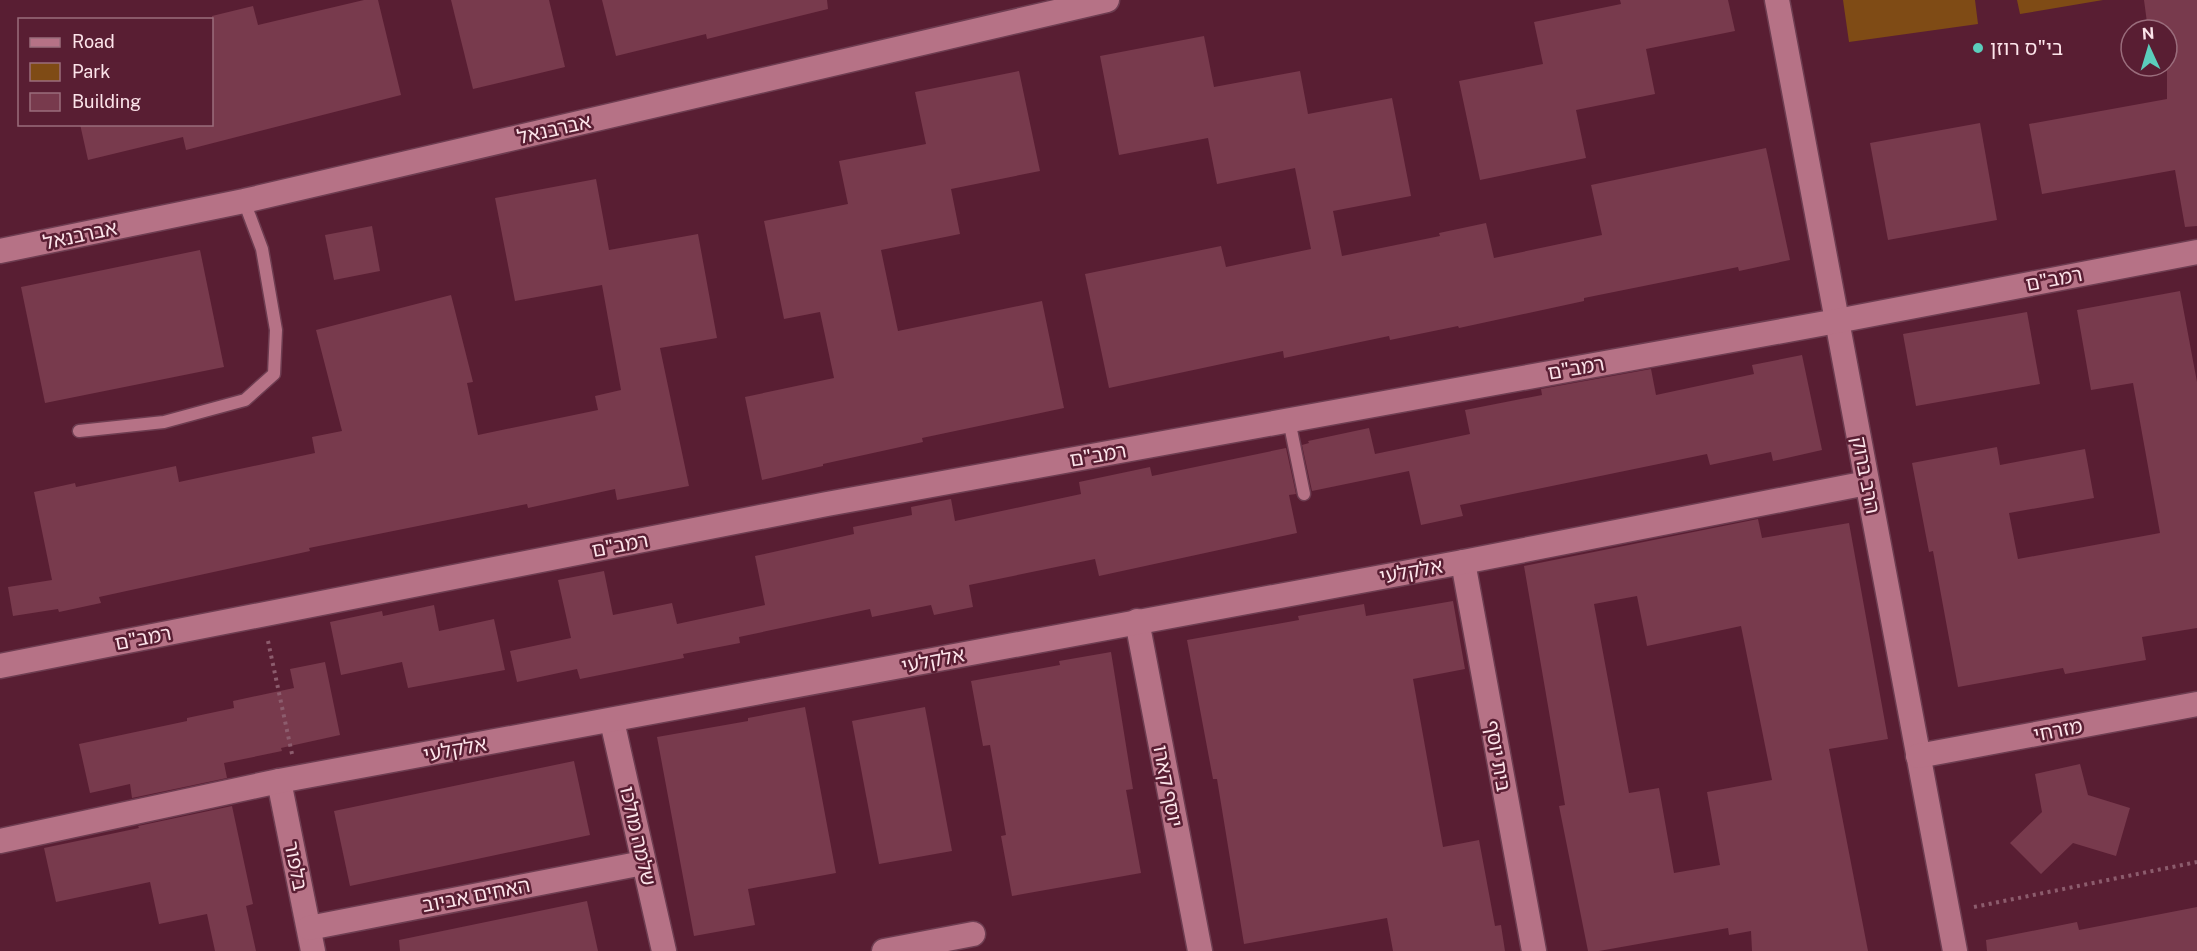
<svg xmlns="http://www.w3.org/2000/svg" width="2197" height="951" font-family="'Public Sans','Noto Sans Hebrew',sans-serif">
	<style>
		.green { fill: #7f4b15 }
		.building { fill: #783a4d; fill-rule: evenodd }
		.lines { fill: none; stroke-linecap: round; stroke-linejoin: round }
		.lane-casing { stroke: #6e3d51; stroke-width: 15 }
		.street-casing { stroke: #6e3d51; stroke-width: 27 }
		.path { stroke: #8c5c6d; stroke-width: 4; stroke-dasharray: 3 4.5; stroke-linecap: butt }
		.lane { stroke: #b67286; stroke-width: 12 }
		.street { stroke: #b67286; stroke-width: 24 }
		.poi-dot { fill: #5bcebc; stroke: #591e33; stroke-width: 2 }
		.labels { text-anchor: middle; stroke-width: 5; stroke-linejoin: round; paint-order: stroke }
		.poi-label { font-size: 20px; fill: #fce4ea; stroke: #591e33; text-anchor: start }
		.street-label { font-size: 20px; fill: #fce4ea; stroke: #591e33 }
	</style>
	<rect width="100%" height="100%" fill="#591e33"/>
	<g class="green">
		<polygon points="1843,0 1975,0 1978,24 1849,42"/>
		<polygon points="2017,0 2103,0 2020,14"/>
	</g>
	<g class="building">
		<polygon points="364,0 378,0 401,95 186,150 183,137 88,160 80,124 212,124 212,16 253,6 258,25"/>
		<polygon points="451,0 549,0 565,67 473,89"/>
		<polygon points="602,0 827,0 828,9 707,39 706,34 616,56"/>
		<polygon points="1620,0 1728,0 1735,31 1646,49 1655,94 1576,110 1586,158 1480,180 1459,81 1543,64 1534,22 1621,4"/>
		<polygon points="2144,0 2197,0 2197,226 2185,227 2175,170 2042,194 2029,124 2167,99 2167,30 2148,30"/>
		<polygon points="1204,36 1214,87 1300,71 1308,114 1392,98 1411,196 1333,211 1342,256 1440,236 1439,233 1486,223 1494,258 1602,235 1591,185 1766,148 1790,260 1739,271 1738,267 1584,298 1584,301 1459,328 1458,326 1390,340 1389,336 1284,358 1283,351 1109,388 1085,274 1221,246 1226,267 1311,249 1295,168 1217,184 1208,138 1119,155 1100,56"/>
		<polygon points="1019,71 1040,171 951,189 960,234 881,250 898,331 1042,301 1064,408 922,438 923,442 823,464 823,466 762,480 745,397 834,378 820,312 784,319 764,221 848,204 839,161 926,144 915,92"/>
		<polygon points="1980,123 1997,220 1888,240 1870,143"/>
		<polygon points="596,179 609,250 698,234 717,338 660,348 689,486 617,500 615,489 528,508 527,504 309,548 310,551 99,597 101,603 59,612 58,609 13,616 8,587 52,580 34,492 75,483 76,487 176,466 179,482 315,453 312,437 342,431 316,330 451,295 473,382 467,383 478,435 598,410 595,396 621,390 602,285 515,301 495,198"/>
		<polygon points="372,226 380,271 334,280 325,235"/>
		<polygon points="200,250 224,367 45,403 21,287"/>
		<polygon points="2180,291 2197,382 2197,628 2142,637 2146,660 2065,674 2063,668 1958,687 1933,551 1929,552 1912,463 1997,447 2000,465 2085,449 2094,498 2009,513 2018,559 2160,533 2133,383 2091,390 2077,310"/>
		<polygon points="2027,312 2040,384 1916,406 1903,334"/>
		<polygon points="1802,355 1822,450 1773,461 1771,452 1710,465 1707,454 1460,505 1463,516 1421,525 1409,471 1312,491 1302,445 1309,443 1308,441 1369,428 1375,454 1470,434 1465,410 1542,395 1541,389 1651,369 1656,395 1754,374 1752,365"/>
		<polygon points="1286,448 1296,494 1289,495 1297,533 1099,576 1095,559 969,585 973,607 934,615 931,605 872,617 870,609 739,637 740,643 683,654 684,658 580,679 577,669 517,682 510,651 571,638 558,580 604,571 613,615 672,603 677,624 765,605 755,556 854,534 853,527 912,515 911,507 951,499 955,521 1081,494 1079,482 1150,467 1152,476"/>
		<path d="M 1758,519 L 1762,538 L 1849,523 L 1888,739 L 1829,749 L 1868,951 L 1752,951 L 1751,931 L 1729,935 L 1728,928 L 1599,951 L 1588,951 L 1559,806 L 1565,805 L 1524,566 ZM 1637,596 L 1647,646 L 1741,626 L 1772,780 L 1707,792 L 1720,865 L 1674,873 L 1659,788 L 1629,793 L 1594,604 Z"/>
		<polygon points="1453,601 1465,669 1413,679 1443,847 1479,840 1495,926 1501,925 1505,951 1393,951 1387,918 1244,944 1217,779 1213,779 1187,640 1299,620 1298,616 1364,604 1366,616"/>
		<polygon points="434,605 439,631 494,619 505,670 408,688 402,662 341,675 330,622 382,611 383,616"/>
		<polygon points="1111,652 1133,789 1126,790 1141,873 1012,896 1001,836 1006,835 990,745 983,746 971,681 1060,665 1059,661"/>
		<polygon points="325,662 340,735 281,748 282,751 224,763 227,778 132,798 130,784 90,793 79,744 187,721 187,718 234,708 233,701 294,688 290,669"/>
		<polygon points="805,707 836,873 748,889 755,925 694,936 657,737 748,721 748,718"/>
		<polygon points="925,707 952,851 879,864 852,721"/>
		<polygon points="574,761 590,835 350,886 334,811"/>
		<polygon points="2080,764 2088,795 2130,808 2116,856 2073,843 2041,874 2010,843 2042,812 2035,774"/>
		<polygon points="232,806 253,904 246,906 256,951 215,951 207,914 159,924 150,882 56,902 44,848 139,828 138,826"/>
		<polygon points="587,901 598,951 400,951 399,940"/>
		<polygon points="2197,907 2197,951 1987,951 1986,940 2077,922 2079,930"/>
	</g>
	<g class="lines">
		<defs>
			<g id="lane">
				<polyline points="1289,420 1304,494"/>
				<polyline points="79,431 164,422 245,400 274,374 276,330 262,249 244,201"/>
			</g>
			<g id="street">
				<polyline points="1777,0 1955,951"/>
				<polyline points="0,251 244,201 1107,0"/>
				<polyline points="1463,562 1534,951"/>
				<polyline points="1137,621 1200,951"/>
				<polyline points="0,666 827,504 1837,321 2197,252"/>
				<polyline points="612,721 664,951"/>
				<polyline points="1918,756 2197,704"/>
				<polyline points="279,781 313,951"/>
				<polyline points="0,841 279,781 1463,562 1867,483"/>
				<polyline points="309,928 643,863"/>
				<polyline points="884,951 973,934"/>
			</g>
		</defs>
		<use href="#lane" class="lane-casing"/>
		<use href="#street" class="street-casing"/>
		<g class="path">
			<polyline points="268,641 292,754"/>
			<polyline points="1974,907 2197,862"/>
		</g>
		<use href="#lane" class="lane"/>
		<use href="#street" class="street"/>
	</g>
	<circle class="poi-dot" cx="1978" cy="48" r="6"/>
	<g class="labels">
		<g class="poi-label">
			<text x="1990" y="55">בי"ס רוזן</text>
		</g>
		<g class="street-label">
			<text transform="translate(554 129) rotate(-13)" y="7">אברבנאל</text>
			<text transform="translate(80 235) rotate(-12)" y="7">אברבנאל</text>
			<text transform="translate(2054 279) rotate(-11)" y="7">רמב"ם</text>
			<text transform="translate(1576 368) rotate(-10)" y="7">רמב"ם</text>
			<text transform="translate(1098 455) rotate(-10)" y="7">רמב"ם</text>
			<text transform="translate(1866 475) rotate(79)" y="7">הרב ברוק</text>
			<text transform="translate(620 545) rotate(-11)" y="7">רמב"ם</text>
			<text transform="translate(1411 571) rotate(-10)" y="7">אלקלעי</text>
			<text transform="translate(143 638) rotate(-11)" y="7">רמב"ם</text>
			<text transform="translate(933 660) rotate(-11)" y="7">אלקלעי</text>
			<text transform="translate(2058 730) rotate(-11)" y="7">מזרחי</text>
			<text transform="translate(455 749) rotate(-10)" y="7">אלקלעי</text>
			<text transform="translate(1498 756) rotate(80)" y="7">בית יוסף</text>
			<text transform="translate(1168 786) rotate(79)" y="7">יוסף קארו</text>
			<text transform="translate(638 836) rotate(77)" y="7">שלמה מולכו</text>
			<text transform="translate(296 866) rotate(79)" y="7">בלפור</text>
			<text transform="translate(476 895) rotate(-11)" y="7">האחים אביוב</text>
		</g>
	</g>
	<rect x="18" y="18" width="195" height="108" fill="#591e33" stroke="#9a6d7c" stroke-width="1.5"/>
	<rect x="30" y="38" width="30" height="9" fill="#b67286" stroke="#9a6d7c" stroke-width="1.5"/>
	<text x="72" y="48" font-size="18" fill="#fce4ea">Road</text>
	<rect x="30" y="63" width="30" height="18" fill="#7f4b15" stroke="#9a6d7c" stroke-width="1.5"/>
	<text x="72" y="78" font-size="18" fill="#fce4ea">Park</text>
	<rect x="30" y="93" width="30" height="18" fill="#783a4d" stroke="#9a6d7c" stroke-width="1.5"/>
	<text x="72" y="108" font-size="18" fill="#fce4ea">Building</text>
	<g transform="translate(2149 48) rotate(356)"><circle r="28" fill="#591e33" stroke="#9a6d7c" stroke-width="1.5"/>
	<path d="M0-4.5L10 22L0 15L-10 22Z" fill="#5bcebc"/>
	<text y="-9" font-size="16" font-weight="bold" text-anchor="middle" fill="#fce4ea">N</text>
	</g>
</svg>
